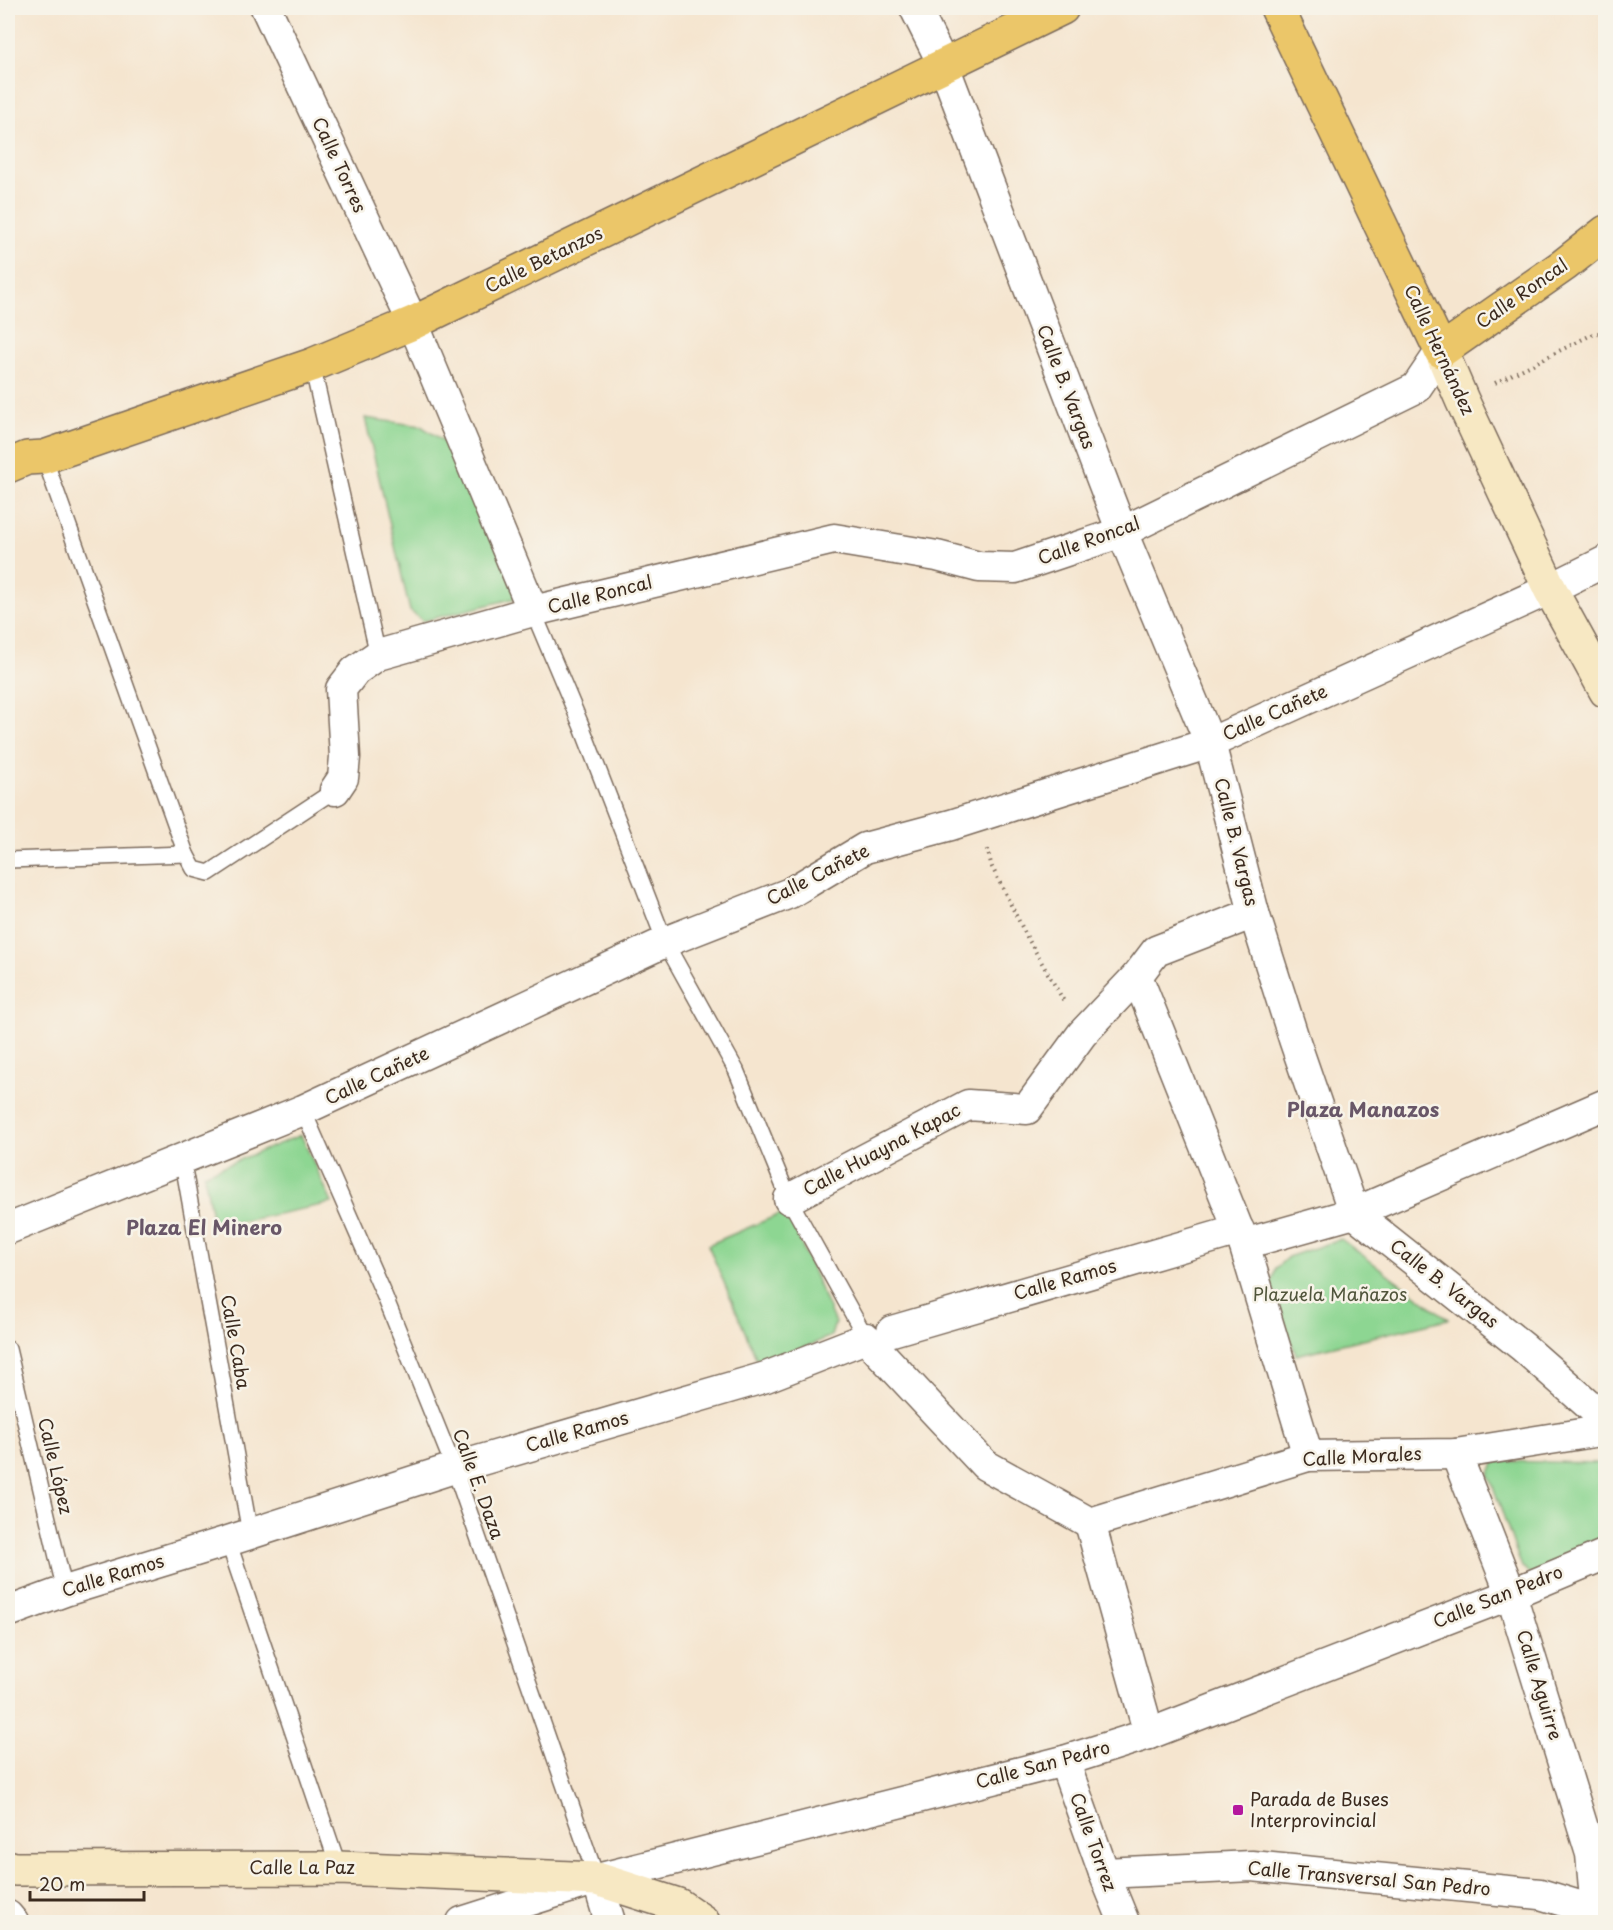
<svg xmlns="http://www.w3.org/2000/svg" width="1613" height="1930" font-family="'Playpen Sans',sans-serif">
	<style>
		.green { fill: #8dd692; stroke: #648058; stroke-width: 1.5 }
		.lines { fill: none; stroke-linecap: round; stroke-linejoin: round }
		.lane-casing { stroke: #7c6b5c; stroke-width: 18 }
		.street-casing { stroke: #7c6b5c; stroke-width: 33 }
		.secondary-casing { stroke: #7c6b5c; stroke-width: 36 }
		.primary-casing { stroke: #7c6b5c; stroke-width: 36 }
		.path { stroke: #7c6b5c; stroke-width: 4; stroke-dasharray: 1.5 4.5; stroke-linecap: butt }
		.lane { stroke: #fff; stroke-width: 15 }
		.street { stroke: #fff; stroke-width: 30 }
		.secondary { stroke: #f7e8c3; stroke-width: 33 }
		.primary { stroke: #ebc669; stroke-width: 33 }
		.poi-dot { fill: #b5179e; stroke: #f7f3e8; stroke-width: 2 }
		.labels { text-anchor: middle; stroke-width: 5; stroke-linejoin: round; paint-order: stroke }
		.street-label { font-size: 18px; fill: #3b2a1e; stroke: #f7f3e8 }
		.park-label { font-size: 18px; fill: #50553b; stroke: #f7f3e8 }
		.poi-label { font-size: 18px; fill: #3b2a1e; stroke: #f7f3e8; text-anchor: start }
		.neighbourhood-label { font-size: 20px; font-weight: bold; fill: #695768; stroke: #f7f3e8 }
	</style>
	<rect width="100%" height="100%" fill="#f7f3e8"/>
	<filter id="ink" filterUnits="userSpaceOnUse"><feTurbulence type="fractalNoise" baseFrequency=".0167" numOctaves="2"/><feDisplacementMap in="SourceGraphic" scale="12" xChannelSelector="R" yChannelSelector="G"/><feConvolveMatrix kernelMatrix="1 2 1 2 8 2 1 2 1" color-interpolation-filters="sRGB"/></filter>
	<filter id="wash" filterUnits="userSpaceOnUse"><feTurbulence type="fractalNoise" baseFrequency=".008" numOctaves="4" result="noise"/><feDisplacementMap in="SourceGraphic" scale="24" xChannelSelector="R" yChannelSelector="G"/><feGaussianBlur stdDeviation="1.35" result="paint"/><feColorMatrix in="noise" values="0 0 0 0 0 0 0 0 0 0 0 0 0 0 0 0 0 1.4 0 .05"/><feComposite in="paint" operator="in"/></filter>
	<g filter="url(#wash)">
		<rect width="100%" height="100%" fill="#f5e5cf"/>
		<g class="green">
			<polygon points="365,418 421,426 471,459 516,598 423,621 410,611"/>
			<polygon points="301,1135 332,1203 214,1227 204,1174"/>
			<polygon points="787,1211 835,1323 831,1336 760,1367 708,1245"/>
			<polygon points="1341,1239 1448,1319 1296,1355 1271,1285 1276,1268 1288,1257"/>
			<polygon points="1495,1461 1603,1463 1606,1465 1605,1551 1536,1577 1522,1568 1489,1475"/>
		</g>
	</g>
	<g filter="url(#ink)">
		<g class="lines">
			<defs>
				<g id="lane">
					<polyline points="312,365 378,655"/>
					<polyline points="44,457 186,854 194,869 209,873 335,790"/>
					<polyline points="533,611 581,725 665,942 736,1070 789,1199 866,1338"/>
					<polyline points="8,860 186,854"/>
					<polyline points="303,1110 385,1297 454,1468 597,1879"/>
					<polyline points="182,1158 250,1533"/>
					<polyline points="8,1349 65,1591"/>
					<polyline points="228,1541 339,1868"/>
				</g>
				<g id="street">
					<polyline points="266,8 413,323 533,611"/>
					<polyline points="915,8 944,66 1122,532 1210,743 1254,913 1294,1039 1354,1213 1523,1347 1606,1420"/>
					<polyline points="335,790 343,778 345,757 341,689 355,671 378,655 533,611 834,539 937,556 979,567 1015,568 1122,532 1416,388 1441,351"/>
					<polyline points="1137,976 1244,1244 1308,1456"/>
					<polyline points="789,1199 968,1105 1027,1109 1082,1034 1137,976 1156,951 1254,913"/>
					<polyline points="8,1229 303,1110 665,942 790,893 865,848 951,825 1210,743 1550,589 1606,561"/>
					<polyline points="1244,1244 1354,1213 1606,1104"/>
					<polyline points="892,1331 1239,1230"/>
					<polyline points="1456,1454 1511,1594 1591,1854 1596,1911 1600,1922"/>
					<polyline points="1090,1523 1308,1456 1456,1454 1606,1430"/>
					<polyline points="1090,1523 1149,1734"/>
					<polyline points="8,1612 65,1591 228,1541 454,1468 766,1377 866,1338 985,1465 1090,1523"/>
					<polyline points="1064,1761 1104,1873 1124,1922"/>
					<polyline points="1104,1873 1252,1866 1540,1894 1596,1911"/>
					<polyline points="597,1879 610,1922"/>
					<polyline points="8,1916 13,1922"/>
					<polyline points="462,1922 597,1879 1064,1761 1149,1734 1511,1594 1606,1554"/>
				</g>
				<g id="secondary">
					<polyline points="1441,351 1462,400 1550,589 1606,691"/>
					<polyline points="8,1867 15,1869 339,1868 597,1879 678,1905 703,1922"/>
				</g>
				<g id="primary">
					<polyline points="1277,8 1441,351 1564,265 1606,232"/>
					<polyline points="8,466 27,458 44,457 312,365 413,323 1062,8"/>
				</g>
			</defs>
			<use href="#lane" class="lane-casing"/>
			<use href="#street" class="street-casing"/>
			<use href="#secondary" class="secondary-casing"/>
			<use href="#primary" class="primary-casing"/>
			<g class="path">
				<polyline points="1495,383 1593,334 1606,332"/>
				<polyline points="987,849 992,867 1027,937 1065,1003"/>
			</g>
			<use href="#lane" class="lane"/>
			<use href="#street" class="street"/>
			<use href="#secondary" class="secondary"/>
			<use href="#primary" class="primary"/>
		</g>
	</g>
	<rect class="poi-dot" x="1232" y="1804" width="12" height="12" rx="3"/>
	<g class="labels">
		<g class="street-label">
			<text transform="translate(339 165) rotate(65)" y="6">Calle Torres</text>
			<text transform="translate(544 260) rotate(-26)" y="6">Calle Betanzos</text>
			<text transform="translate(1522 294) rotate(-35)" y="6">Calle Roncal</text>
			<text transform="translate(1439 350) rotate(65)" y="6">Calle Hernández</text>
			<text transform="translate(1066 387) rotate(69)" y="6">Calle B. Vargas</text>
			<text transform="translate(1089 541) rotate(-20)" y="6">Calle Roncal</text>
			<text transform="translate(600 595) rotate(-14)" y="6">Calle Roncal</text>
			<text transform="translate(1275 713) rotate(-24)" y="6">Calle Cañete</text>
			<text transform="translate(1236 842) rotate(76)" y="6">Calle B. Vargas</text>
			<text transform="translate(818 875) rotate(-27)" y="6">Calle Cañete</text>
			<text transform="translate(377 1076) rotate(-25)" y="6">Calle Cañete</text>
			<text transform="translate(882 1150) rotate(-28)" y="6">Calle Huayna Kapac</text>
			<text transform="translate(1065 1280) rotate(-16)" y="6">Calle Ramos</text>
			<text transform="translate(1444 1284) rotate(38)" y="6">Calle B. Vargas</text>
			<text transform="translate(235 1342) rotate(80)" y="6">Calle Caba</text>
			<text transform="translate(577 1432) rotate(-16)" y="6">Calle Ramos</text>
			<text transform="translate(1362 1457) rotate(-3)" y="6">Calle Morales</text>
			<text transform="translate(55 1466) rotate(77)" y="6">Calle López</text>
			<text transform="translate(478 1484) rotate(70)" y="6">Calle E. Daza</text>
			<text transform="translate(113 1576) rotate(-17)" y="6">Calle Ramos</text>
			<text transform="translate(1498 1597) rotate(-22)" y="6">Calle San Pedro</text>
			<text transform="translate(1539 1685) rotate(73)" y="6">Calle Aguirre</text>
			<text transform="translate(1043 1765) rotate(-15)" y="6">Calle San Pedro</text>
			<text transform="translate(1093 1842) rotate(70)" y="6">Calle Torrez</text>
			<text x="302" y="1874">Calle La Paz</text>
			<text transform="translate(1369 1879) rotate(5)" y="6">Calle Transversal San Pedro</text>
		</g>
		<g class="park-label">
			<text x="1330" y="1301">Plazuela Mañazos</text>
		</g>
		<g class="poi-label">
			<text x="1250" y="1806">Parada de Buses<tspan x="1250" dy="21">Interprovincial</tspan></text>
		</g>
		<g class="neighbourhood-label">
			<text x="1363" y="1117">Plaza Manazos</text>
			<text x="204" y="1235">Plaza El Minero</text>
		</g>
	</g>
	<rect width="1613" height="1930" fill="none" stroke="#f7f3e8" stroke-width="30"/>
	<path d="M30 1891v9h114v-9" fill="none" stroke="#3b2a1e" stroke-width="3"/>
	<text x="39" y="1891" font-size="18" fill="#3b2a1e" stroke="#f7f3e8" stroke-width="4.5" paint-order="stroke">20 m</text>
</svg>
